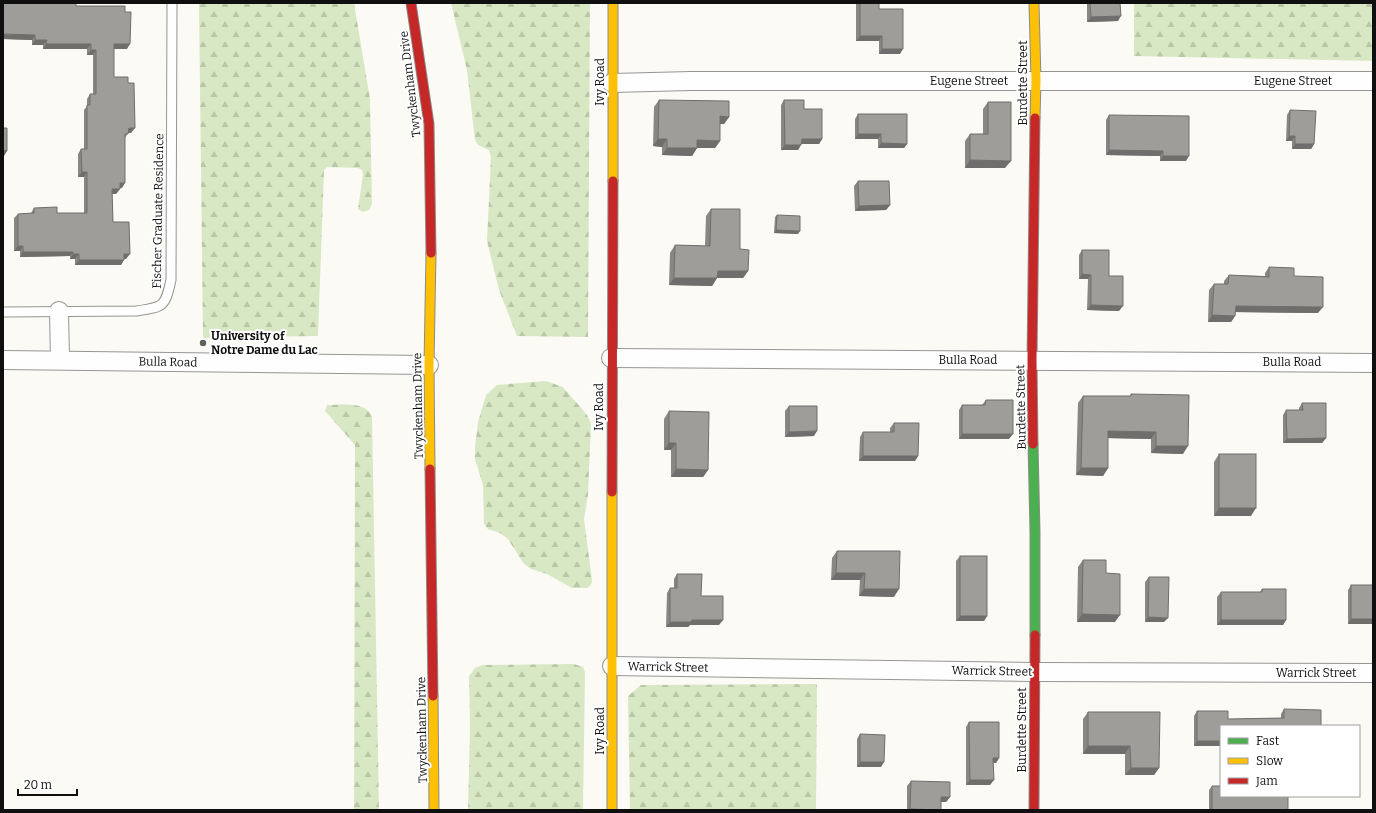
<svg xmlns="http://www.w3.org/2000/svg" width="1376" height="813" font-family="Bitter,serif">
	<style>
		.forest { fill: url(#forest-firs) }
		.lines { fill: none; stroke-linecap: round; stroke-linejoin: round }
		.lane-casing { stroke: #959593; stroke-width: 11 }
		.street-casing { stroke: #959593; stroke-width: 20 }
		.fast-casing { stroke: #8c8b89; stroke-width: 11 }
		.slow-casing { stroke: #8c8b89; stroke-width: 11 }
		.jam-casing { stroke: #8c8b89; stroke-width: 11 }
		.lane { stroke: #fefefe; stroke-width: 9 }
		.street { stroke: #fefefe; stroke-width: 18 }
		.fast { stroke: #4caf50; stroke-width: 9 }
		.slow { stroke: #ffc107; stroke-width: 9 }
		.jam { stroke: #c62828; stroke-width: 9 }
		.wall { fill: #898784 }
		.shaded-wall { fill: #6f6e6c }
		.building { fill: #9f9d9a; stroke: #6f6e6c }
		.poi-dot { fill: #626160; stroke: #fff; stroke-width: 1.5 }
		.labels { text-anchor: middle; stroke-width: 4; stroke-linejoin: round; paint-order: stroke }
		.street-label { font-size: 12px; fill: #0f0f0f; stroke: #fff }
		.poi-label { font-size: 12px; font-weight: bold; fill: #0f0f0f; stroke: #fff; text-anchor: start }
	</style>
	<defs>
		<pattern id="forest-firs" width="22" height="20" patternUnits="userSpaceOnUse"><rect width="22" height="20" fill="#d9e8c4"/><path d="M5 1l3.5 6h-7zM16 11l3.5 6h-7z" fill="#b9c6a7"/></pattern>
	</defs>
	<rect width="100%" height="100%" fill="#fbfaf5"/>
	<g class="forest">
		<polygon points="199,3 354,3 370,99 372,204 369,210 363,212 358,209 363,175 362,170 358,168 327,167 324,170 318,336 203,338"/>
		<polygon points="451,3 590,3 588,337 517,336 499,290 487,241 491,157 489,150 478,145 475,140 467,70"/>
		<polygon points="1134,3 1373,3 1373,61 1134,56"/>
		<polygon points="546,381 563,387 587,415 591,423 588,495 584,519 592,580 591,585 587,588 572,588 547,574 531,569 524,564 508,539 500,533 488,529 484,524 483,485 475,459 475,447 478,422 486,395 497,385"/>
		<path d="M 327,405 C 342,405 366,401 372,417 L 379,810 L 354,810 L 355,445 L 325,411 Z"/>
		<polygon points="574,664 583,667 585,672 583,810 468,810 470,729 469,676 475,668 483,665"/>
		<polygon points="817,684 816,810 630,810 628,696 641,685"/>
	</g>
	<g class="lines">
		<defs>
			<path id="lane" d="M 3,312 L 136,311 C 164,307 165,307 171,280 L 172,3"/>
			<g id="street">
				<polyline points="612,83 691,81 1373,81"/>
				<polyline points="59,311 60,360"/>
				<polyline points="611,358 1373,363"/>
				<polyline points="3,360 429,365"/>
				<polyline points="612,666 1034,672 1373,673"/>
			</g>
			<polyline id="fast" points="1033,444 1035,532 1035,635"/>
			<g id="slow">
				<polyline points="1034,3 1036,81 1035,118"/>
				<polyline points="613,181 613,3"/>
				<polyline points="430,469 429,365 431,253"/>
				<polyline points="433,696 434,810"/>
				<polyline points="612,810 612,492"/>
			</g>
			<g id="jam">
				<polyline points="411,3 429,124 431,253"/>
				<polyline points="1033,444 1032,360 1035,118"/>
				<polyline points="430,469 433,696"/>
				<polyline points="612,492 613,181"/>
				<polyline points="1034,810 1035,635"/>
			</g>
		</defs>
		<use href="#lane" class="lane-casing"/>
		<use href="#street" class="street-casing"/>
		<use href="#fast" class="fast-casing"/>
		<use href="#slow" class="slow-casing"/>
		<use href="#jam" class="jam-casing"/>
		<use href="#lane" class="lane"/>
		<use href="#street" class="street"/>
		<use href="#fast" class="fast"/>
		<use href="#slow" class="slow"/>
		<use href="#jam" class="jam"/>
	</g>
	<g class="wall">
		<polygon points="856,3 879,3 879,9 900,54 879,54 879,41 856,41"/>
		<polygon points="1087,3 1120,3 1118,21 1087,22"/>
		<polygon points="76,6 125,12 127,49 114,49 114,77 128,83 131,133 128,133 125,138 122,188 120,188 116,194 112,194 113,222 126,259 124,259 121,265 75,265 75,259 70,259 70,256 20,257 20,251 14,251 14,218 18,214 31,213 34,208 57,213 84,213 84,177 78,177 78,154 81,149 84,149 84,110 87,106 87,99 90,94 93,94 93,55 87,55 87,49 43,49 43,45 32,45 32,40 3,39"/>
		<polygon points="659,100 729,117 724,124 720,124 720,141 715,148 697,148 692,156 662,155 662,147 653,146 654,107"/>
		<polygon points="784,100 804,109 822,139 819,144 801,144 798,150 781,150 781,105"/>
		<polygon points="988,102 1005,168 965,168 965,141 970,134 983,134 983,109"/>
		<polygon points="1290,110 1314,144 1311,149 1292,149 1292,141 1286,141 1287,115"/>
		<polygon points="858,114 907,144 904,148 878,148 878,139 855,139 855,119"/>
		<polygon points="1109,115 1186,161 1160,161 1160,156 1106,155 1106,120"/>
		<polygon points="858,181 890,205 886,210 855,211 854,186"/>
		<polygon points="711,209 740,249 748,271 743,278 717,278 712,286 669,285 670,253 675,245 705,246 706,216"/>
		<polygon points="777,215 798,234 774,233 775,217"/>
		<polygon points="1082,250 1109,276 1119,311 1087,310 1088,279 1079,279 1079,255"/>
		<polygon points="1269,267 1294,276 1318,313 1235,312 1235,316 1231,322 1208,322 1209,290 1214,284 1224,284 1224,281 1229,275 1265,276 1265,273"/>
		<polygon points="1131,394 1183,454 1151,453 1151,439 1108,438 1108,468 1103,476 1076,475 1078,403 1083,396 1130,396"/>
		<polygon points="986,400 1009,439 959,439 959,410 962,405 982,405"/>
		<polygon points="1302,403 1326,438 1322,443 1283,443 1283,415 1286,410 1299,410 1299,408"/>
		<polygon points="789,406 814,436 785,437 785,411"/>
		<polygon points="669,411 708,470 703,477 671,477 671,450 664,450 664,419"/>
		<polygon points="894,423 918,456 915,461 859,461 860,437 863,432 890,432 890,428"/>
		<polygon points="1219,454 1251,516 1214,516 1214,462"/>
		<polygon points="837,551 894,597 859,596 860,580 831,580 832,558"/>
		<polygon points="960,556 987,616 984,621 956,621 956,561"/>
		<polygon points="1083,560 1106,573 1115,622 1077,622 1078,567"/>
		<polygon points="677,574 701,596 719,625 690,625 688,627 666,627 667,593 670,588 674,588 674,579"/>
		<polygon points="1149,577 1164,622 1145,622 1145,582"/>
		<polygon points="1351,585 1373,624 1348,624 1348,590"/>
		<polygon points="1262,589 1286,620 1283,625 1217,625 1217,597 1221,592 1260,592"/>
		<polygon points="1284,709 1321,726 1194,746 1194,716 1197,711 1228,719 1281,718 1281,714"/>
		<polygon points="1088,712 1159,768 1154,775 1125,775 1125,754 1083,754 1083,719"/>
		<polygon points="969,722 999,758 996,763 993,763 990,785 966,785 966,727"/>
		<polygon points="860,734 881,767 857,767 857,739"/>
		<polygon points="911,781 950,797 946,802 941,802 941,810 907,810 907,786"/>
		<polygon points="1212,786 1288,810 1209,810 1209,790"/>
	</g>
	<g class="shaded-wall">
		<polygon points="1121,16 1118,21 1087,22 1091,17"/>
		<polygon points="3,34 35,35 32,40 3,39"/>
		<polygon points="860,36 882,36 879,41 856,41"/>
		<polygon points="35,40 47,40 43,45 32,45"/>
		<polygon points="46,44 91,44 87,49 43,49"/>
		<polygon points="114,44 130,44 127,49 110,49"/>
		<polygon points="882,49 903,49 900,54 879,54"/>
		<polygon points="91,50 96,50 93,55 87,55"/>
		<polygon points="720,116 729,117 724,124 715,124"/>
		<polygon points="129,128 135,128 131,133 125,133"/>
		<polygon points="858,134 881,134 878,139 855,139"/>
		<polygon points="1289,136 1295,136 1292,141 1286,141"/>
		<polygon points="658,139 667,139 662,147 653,146"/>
		<polygon points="802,139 822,139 819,144 798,144"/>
		<polygon points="697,140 720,141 715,148 692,148"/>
		<polygon points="881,143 907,144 904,148 878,148"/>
		<polygon points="1295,144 1314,144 1311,149 1292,149"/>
		<polygon points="785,145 801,145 798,150 781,150"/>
		<polygon points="667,148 697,148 692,156 662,155"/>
		<polygon points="3,150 7,151 4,156 3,156"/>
		<polygon points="1109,150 1163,151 1160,156 1106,155"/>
		<polygon points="1163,156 1189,156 1186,161 1160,161"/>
		<polygon points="970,160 1011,161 1005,168 965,168"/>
		<polygon points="82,172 87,172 84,177 78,177"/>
		<polygon points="120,183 125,183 122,188 116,188"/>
		<polygon points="112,189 120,189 116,194 109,194"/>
		<polygon points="890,205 886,210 855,211 859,206"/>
		<polygon points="776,230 800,231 798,234 774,233"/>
		<polygon points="18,246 23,246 20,251 14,251"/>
		<polygon points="23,252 73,252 70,256 20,257"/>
		<polygon points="73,254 79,254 75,259 70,259"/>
		<polygon points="124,254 130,254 126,259 121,259"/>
		<polygon points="79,260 124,260 121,265 75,265"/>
		<polygon points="718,271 748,271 743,278 713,278"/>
		<polygon points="1082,274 1091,275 1088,279 1079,279"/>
		<polygon points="674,278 717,278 712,286 669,285"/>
		<polygon points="1091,305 1123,306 1119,311 1087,310"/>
		<polygon points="1236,306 1323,307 1318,313 1231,312"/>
		<polygon points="1212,315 1235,316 1231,322 1208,322"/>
		<polygon points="817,431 814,436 785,437 789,432"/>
		<polygon points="1108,431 1156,432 1151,439 1103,438"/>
		<polygon points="962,434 1013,434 1009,439 959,439"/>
		<polygon points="1326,438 1322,443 1283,443 1287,439"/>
		<polygon points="669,443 676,443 671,450 664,450"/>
		<polygon points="1156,446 1188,446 1183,454 1151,453"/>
		<polygon points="863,456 918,456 915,461 859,461"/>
		<polygon points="1081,468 1108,468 1103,476 1076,475"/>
		<polygon points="676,469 708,470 703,477 671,477"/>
		<polygon points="1219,508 1256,508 1251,516 1214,516"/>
		<polygon points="836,573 865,573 860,580 831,580"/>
		<polygon points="864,589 899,589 894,597 859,596"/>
		<polygon points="1082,614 1120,615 1115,622 1077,622"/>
		<polygon points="960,616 987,616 984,621 956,621"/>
		<polygon points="1148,617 1168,618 1164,622 1145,622"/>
		<polygon points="1351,619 1373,619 1373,624 1348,624"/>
		<polygon points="692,620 723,620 719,625 690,625 688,627 666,627 670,622"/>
		<polygon points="1221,620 1286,620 1283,625 1217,625"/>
		<polygon points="1197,741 1221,741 1221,746 1194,746"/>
		<polygon points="1088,746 1130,746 1125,754 1083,754"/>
		<polygon points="993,758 999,758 996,763 990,763"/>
		<polygon points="860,762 884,762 881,767 857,767"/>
		<polygon points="1131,768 1159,768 1154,775 1125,775"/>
		<polygon points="970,780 994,780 990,785 966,785"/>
		<polygon points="941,797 950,797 946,802 938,802"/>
		<polygon points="910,809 941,810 909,810"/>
	</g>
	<g class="building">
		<polygon points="3,3 76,3 76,6 125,6 125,12 131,12 130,44 114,44 114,77 128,77 128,83 134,83 135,128 129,128 128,134 125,134 125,183 120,183 120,189 112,189 113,222 129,222 130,254 124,254 124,260 79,260 79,254 73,254 73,252 23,252 23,246 18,246 18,214 34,213 34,208 57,207 57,213 87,213 87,172 82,172 81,149 87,149 87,105 90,105 90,94 96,94 96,50 91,50 91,44 46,44 47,40 35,40 35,35 3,34"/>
		<polygon points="860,3 879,3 879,9 903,9 903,49 882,49 882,36 860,36"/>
		<polygon points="1090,3 1120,3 1121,16 1091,17"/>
		<polygon points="659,100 729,101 729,117 720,116 720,141 697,140 697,148 667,148 667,139 658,139"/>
		<polygon points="784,100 804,100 804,109 822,109 822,139 802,139 801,145 785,145"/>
		<polygon points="988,102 1011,102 1011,161 970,160 970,134 988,134"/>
		<polygon points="1290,110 1316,111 1314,144 1295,144 1295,136 1289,136"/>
		<polygon points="858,114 907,114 907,144 881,143 881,134 858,134"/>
		<polygon points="1109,115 1189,116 1189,156 1163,156 1163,151 1109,150"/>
		<polygon points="3,128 7,128 7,151 3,150"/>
		<polygon points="858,181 889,181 890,205 859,206"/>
		<polygon points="711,209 740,209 740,249 749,250 748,271 718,271 717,278 674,278 675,245 710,246"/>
		<polygon points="777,215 800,216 800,231 776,230"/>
		<polygon points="1082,250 1109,250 1109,276 1123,276 1123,306 1091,305 1091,275 1082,274"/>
		<polygon points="1269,267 1294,268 1294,276 1323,277 1323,307 1236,306 1235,316 1212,315 1214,284 1228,284 1229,275 1269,277"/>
		<polygon points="1131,394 1189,395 1188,446 1156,446 1156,432 1108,431 1108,468 1081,468 1083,396 1131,396"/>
		<polygon points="986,400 1013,400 1013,434 962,434 962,405 985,405"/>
		<polygon points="1302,403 1326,403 1326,438 1287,439 1286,410 1303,410"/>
		<polygon points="789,406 817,406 817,431 789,432"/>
		<polygon points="669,411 709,412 708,470 676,469 676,443 669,443"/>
		<polygon points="894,423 919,423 918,456 863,456 863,432 894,432"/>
		<rect x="1219" y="454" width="37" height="54"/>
		<polygon points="837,551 900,551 899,589 864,589 865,573 836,573"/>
		<rect x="960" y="556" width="27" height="60"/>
		<polygon points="1083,560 1106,560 1106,573 1120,574 1120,615 1082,614"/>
		<polygon points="677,574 702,574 701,596 723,596 723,620 692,620 691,622 670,622 670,588 677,588"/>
		<polygon points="1149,577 1169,577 1168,618 1148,617"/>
		<rect x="1351" y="585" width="22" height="34"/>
		<polygon points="1262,589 1286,589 1286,620 1221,620 1221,592 1262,592"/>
		<polygon points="1284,709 1321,710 1321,726 1221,726 1221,741 1197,741 1197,711 1228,711 1228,719 1284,718"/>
		<polygon points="1088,712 1160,712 1159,768 1131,768 1130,746 1088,746"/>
		<polygon points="969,722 999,722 999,758 993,758 994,780 970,780"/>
		<polygon points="860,734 885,735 884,762 860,762"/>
		<polygon points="911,781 950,782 950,797 941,797 941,810 910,809"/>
		<polygon points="1212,786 1221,786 1221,796 1288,796 1288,810 1212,810"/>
	</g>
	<circle class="poi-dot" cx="203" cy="343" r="4"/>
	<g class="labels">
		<g class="street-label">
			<text x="969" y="85">Eugene Street</text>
			<text x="1293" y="85">Eugene Street</text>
			<text transform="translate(600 82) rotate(-90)" y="4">Ivy Road</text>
			<text transform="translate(1023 83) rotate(-90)" y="4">Burdette Street</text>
			<text transform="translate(410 84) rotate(-97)" y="4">Twyckenham Drive</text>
			<text transform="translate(158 211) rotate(-89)" y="4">Fischer Graduate Residence</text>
			<text x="968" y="364">Bulla Road</text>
			<text transform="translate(168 362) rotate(1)" y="4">Bulla Road</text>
			<text x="1292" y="366">Bulla Road</text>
			<text transform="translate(418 406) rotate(-91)" y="4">Twyckenham Drive</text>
			<text transform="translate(599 407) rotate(-90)" y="4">Ivy Road</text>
			<text transform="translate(1021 407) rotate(-91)" y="4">Burdette Street</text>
			<text transform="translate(668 667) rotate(1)" y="4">Warrick Street</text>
			<text transform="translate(992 671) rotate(1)" y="4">Warrick Street</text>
			<text x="1316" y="677">Warrick Street</text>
			<text transform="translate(422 730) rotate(-91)" y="4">Twyckenham Drive</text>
			<text transform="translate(1022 730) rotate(-90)" y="4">Burdette Street</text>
			<text transform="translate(600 731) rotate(-90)" y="4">Ivy Road</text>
		</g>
		<g class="poi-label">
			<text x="211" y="340">University of<tspan x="211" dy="14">Notre Dame du Lac</tspan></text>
		</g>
	</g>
	<rect width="1376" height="813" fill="none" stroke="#0f0f0f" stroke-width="8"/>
	<rect x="1220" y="725" width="140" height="72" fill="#ffffff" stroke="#9f9f9f"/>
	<rect x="1228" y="738" width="20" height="6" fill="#4caf50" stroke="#9f9f9f"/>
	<text x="1256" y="745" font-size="12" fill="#0f0f0f">Fast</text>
	<rect x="1228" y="758" width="20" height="6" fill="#ffc107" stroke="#9f9f9f"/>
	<text x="1256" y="765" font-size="12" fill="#0f0f0f">Slow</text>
	<rect x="1228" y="778" width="20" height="6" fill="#c62828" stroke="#9f9f9f"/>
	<text x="1256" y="785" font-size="12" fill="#0f0f0f">Jam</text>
	<path d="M18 789v6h59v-6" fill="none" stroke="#0f0f0f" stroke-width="2"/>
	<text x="24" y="789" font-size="12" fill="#0f0f0f" stroke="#ffffff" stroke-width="3" paint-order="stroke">20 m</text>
</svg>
